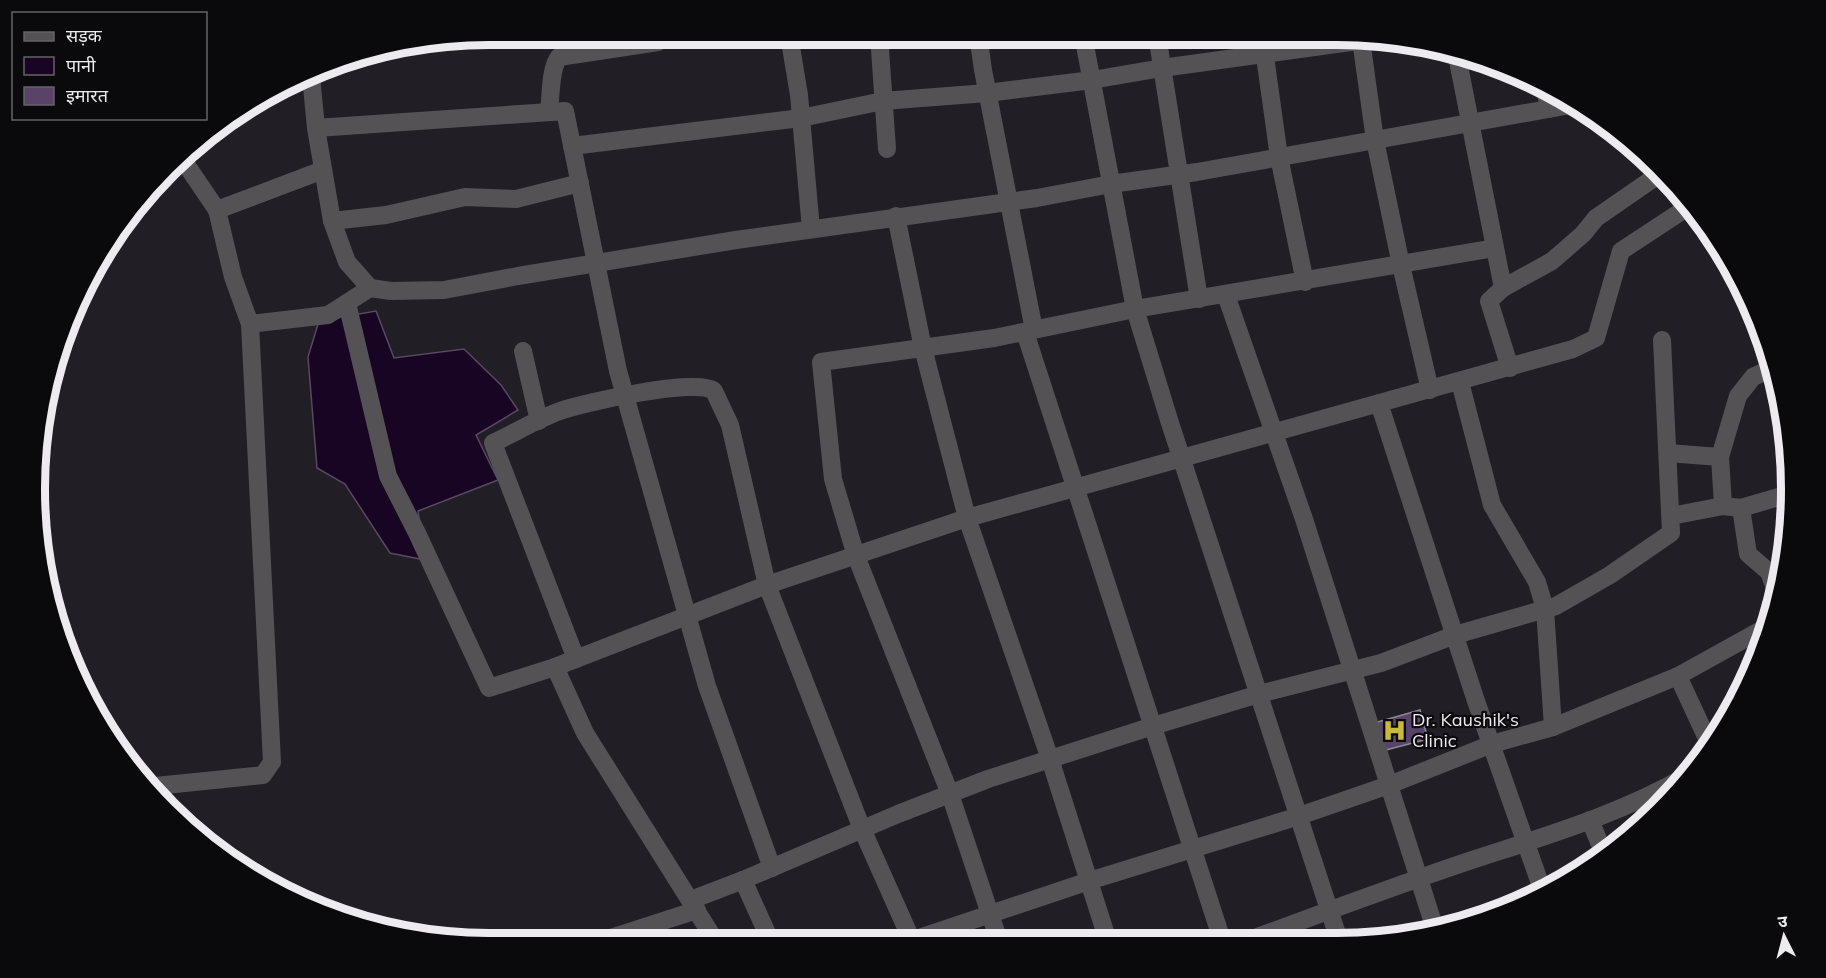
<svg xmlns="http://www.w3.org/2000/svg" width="1826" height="978" font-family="Mulish,'Noto Sans Devanagari',sans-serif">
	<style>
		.water { fill: #180423; stroke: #584960; stroke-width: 1.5 }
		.building { fill: #5a4368; stroke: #8d8891; stroke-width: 1.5 }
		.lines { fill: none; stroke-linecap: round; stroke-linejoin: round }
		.minor { stroke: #555256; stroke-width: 18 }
		.labels { text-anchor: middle; stroke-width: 4.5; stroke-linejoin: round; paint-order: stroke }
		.poi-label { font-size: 18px; fill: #eeebf0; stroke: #0a090c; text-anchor: start }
		.rim { fill: none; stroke: #eeebf0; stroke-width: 8 }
	</style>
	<rect width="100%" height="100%" fill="#221e25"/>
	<polygon class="water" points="376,311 394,358 464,349 501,385 518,410 476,435 498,480 418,511 425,560 390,553 345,484 317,468 308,357 319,321"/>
	<polygon class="building" points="1420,710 1428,739 1382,751 1374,723"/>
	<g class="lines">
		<g class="minor">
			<polyline points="679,35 682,37 703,35"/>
			<polyline points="789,35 799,95 811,229"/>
			<polyline points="879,35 887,149"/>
			<polyline points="978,35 983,70 1034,330"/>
			<polyline points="1083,35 1135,309 1170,423 1339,940"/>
			<polyline points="1157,35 1199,299"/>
			<polyline points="1262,35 1279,157 1305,282"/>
			<polyline points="1361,40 1375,140 1401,265 1430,390"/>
			<polyline points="1456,51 1503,288 1489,301 1510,368"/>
			<polyline points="311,76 316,128 332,221 347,262 370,288 391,291 444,290 518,276 736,240 1037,198 1111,184 1197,172 1576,104"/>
			<polyline points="1545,87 1549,109"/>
			<path d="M 549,112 C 551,96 550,68 559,57 L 658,42 L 664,35"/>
			<polyline points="316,128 565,111 618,371 707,686 772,868"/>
			<polyline points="572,146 801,118 883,101 987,93 1092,80 1162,68 1380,38"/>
			<polyline points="183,160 217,210 323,170"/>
			<polyline points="896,216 923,348 967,518 1050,759 1108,941"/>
			<polyline points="332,221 386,215 465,197 516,199 580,183"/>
			<polyline points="1503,288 1552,261 1583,234 1596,218 1661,173"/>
			<polyline points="1226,295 1304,519 1435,929"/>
			<polyline points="347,303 388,476 417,533 489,688 555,667"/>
			<polyline points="250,324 328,315 370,288"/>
			<polyline points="1025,332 1222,940"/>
			<polyline points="523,351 539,421"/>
			<polyline points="1460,382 1492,505 1537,582 1545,609 1553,727"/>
			<polyline points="1379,403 1476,701 1543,892"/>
			<polyline points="1668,453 1720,457 1723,506 1741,508 1789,494"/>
			<polyline points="1720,457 1738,396 1753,377 1774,367"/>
			<polyline points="1741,508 1748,554 1769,572 1777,594"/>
			<polyline points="1671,516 1723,506"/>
			<path d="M 576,659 L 493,443 C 515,433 537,419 560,411 C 583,403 697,377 714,391 L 730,425 L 767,585 L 862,829 L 912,941"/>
			<polyline points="1678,676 1710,745"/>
			<polyline points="146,787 263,775 272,762 250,324 233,277 217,210"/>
			<polyline points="1590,820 1604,854"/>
			<polyline points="743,880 771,942"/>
			<polyline points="691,900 743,880 898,814 988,779 1153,726 1259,694 1381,663 1455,635 1556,606 1610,575 1671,533 1662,340"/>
			<path d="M 1249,940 C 1323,913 1397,885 1472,860 C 1545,836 1621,814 1688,775"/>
			<polyline points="910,941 1089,881 1299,816 1389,785 1492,744 1553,727 1678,676 1770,625"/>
			<polyline points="999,941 950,794 856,556 833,479 821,362 994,338 1135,309 1495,248"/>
			<polyline points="598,942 697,910"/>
			<polyline points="716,942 585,733 555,667 767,585 967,518 1573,349 1596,338 1621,251 1691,205"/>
		</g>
	</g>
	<defs>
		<symbol id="hospital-bare" viewBox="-9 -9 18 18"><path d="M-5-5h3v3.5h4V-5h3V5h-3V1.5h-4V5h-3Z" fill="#caba3a" stroke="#0a090c" stroke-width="2.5" paint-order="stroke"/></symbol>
	</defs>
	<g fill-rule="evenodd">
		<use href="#hospital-bare" x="1378" y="714" width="33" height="33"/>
	</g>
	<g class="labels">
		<g class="poi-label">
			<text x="1412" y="726">Dr. Kaushik's<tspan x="1412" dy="21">Clinic</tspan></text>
		</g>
	</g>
	<path d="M0 0H1826V978H0ZM489 45H1337A444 444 0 0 1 1781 489V489A444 444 0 0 1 1337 933H489A444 444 0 0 1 45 489V489A444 444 0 0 1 489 45Z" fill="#0a090c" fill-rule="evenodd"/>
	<path class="rim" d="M489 45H1337A444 444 0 0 1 1781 489V489A444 444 0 0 1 1337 933H489A444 444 0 0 1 45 489V489A444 444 0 0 1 489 45Z"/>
	<rect x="12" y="12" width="195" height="108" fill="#0a090c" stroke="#656367" stroke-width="1.5"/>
	<rect x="24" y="32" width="30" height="9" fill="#555256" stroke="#656367" stroke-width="1.5"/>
	<text x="66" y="42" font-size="18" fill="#eeebf0">सड़क</text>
	<rect x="24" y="57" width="30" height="18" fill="#180423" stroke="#656367" stroke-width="1.5"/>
	<text x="66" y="72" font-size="18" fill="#eeebf0">पानी</text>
	<rect x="24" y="87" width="30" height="18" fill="#5a4368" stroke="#656367" stroke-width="1.5"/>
	<text x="66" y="102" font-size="18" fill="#eeebf0">इमारत</text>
	<g transform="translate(1784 936) rotate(354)" stroke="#0a090c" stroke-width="4.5" paint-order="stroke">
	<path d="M0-4.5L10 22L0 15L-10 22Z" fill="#eeebf0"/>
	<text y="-9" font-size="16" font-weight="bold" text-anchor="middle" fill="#eeebf0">उ</text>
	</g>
</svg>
